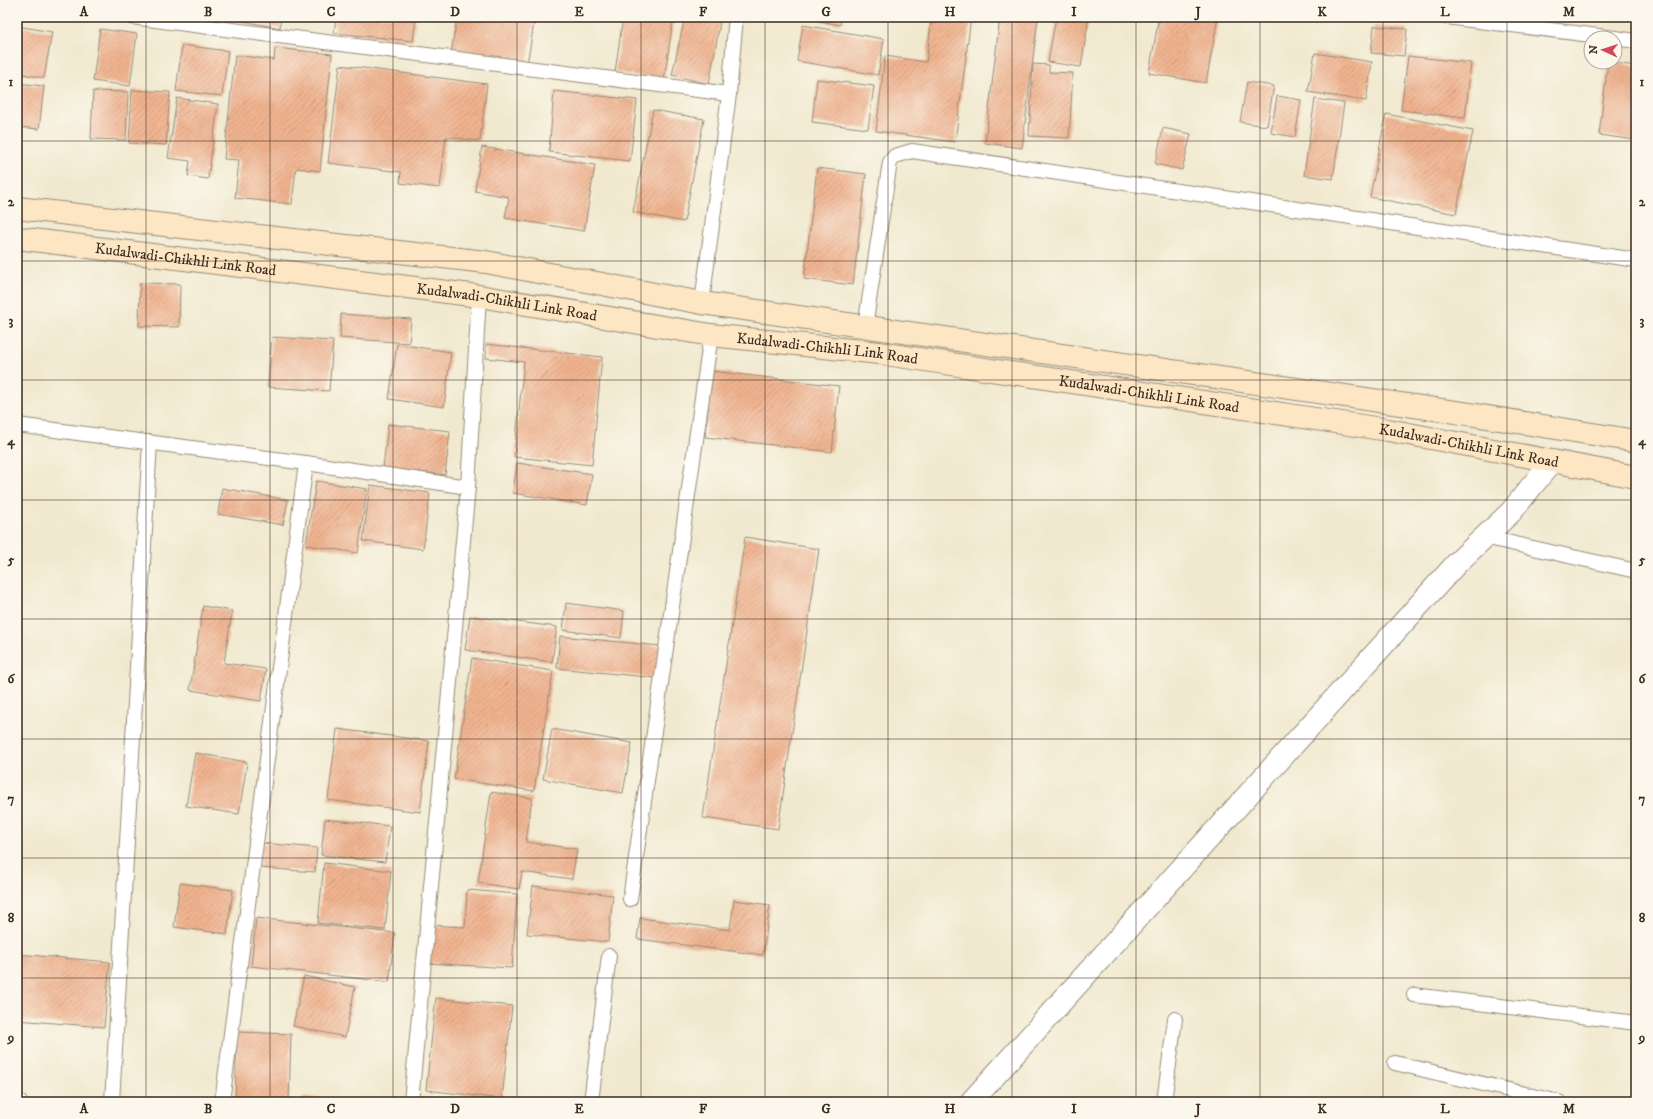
<svg xmlns="http://www.w3.org/2000/svg" width="1653" height="1119" font-family="'IM FELL DW Pica',serif">
	<style>
		.building { fill: url(#building-hatch) }
		.lines { fill: none; stroke-linecap: round; stroke-linejoin: round }
		.service-casing { stroke: #968a76; stroke-width: 16 }
		.minor-casing { stroke: #968a76; stroke-width: 24 }
		.secondary-casing { stroke: #968a76; stroke-width: 24 }
		.service { stroke: #fff; stroke-width: 14 }
		.minor { stroke: #fff; stroke-width: 22 }
		.secondary { stroke: #fce6c4; stroke-width: 22 }
		.grid { fill: none; stroke: #3b2a1e; stroke-width: 1; stroke-opacity: 0.55 }
		.labels { text-anchor: middle; stroke-width: 3; stroke-linejoin: round; paint-order: stroke }
		.street-label { font-size: 15px; fill: #3b2a1e; stroke: #fbf7ec }
		.neatline { fill: none; stroke: #3b2a1e; stroke-width: 1.5 }
		.grid-label { font-size: 13px; text-anchor: middle; font-weight: bold; fill: #3b2a1e }
	</style>
	<defs>
		<pattern id="building-hatch" width="6" height="6" patternUnits="userSpaceOnUse"><rect width="6" height="6" fill="#f1b490"/><path d="M-1 1l2-2M0 6l6-6M5 7l2-2" fill="none" stroke="#c49375"/></pattern>
	</defs>
	<rect width="100%" height="100%" fill="#fbf7ec"/>
	<filter id="ink" filterUnits="userSpaceOnUse"><feTurbulence type="fractalNoise" baseFrequency=".025" numOctaves="2"/><feDisplacementMap in="SourceGraphic" scale="8" xChannelSelector="R" yChannelSelector="G"/><feConvolveMatrix kernelMatrix="1 2 1 2 8 2 1 2 1" color-interpolation-filters="sRGB"/></filter>
	<filter id="wash" filterUnits="userSpaceOnUse"><feTurbulence type="fractalNoise" baseFrequency=".012" numOctaves="4" result="noise"/><feDisplacementMap in="SourceGraphic" scale="16" xChannelSelector="R" yChannelSelector="G"/><feGaussianBlur stdDeviation="0.9" result="paint"/><feColorMatrix in="noise" values="0 0 0 0 0 0 0 0 0 0 0 0 0 0 0 0 0 1.4 0 .05"/><feComposite in="paint" operator="in"/></filter>
	<g filter="url(#wash)">
		<rect width="100%" height="100%" fill="#f1e9cf"/>
		<g id="blocks">
			<g class="building">
				<polygon points="222,17 281,17 280,28"/>
				<polygon points="336,17 416,17 413,41 334,33"/>
				<polygon points="457,17 535,17 527,65 451,53"/>
				<polygon points="623,17 646,17 673,21 664,80 615,72"/>
				<polygon points="685,17 721,17 709,84 672,75"/>
				<polygon points="820,17 842,17 840,25 820,21"/>
				<polygon points="932,17 971,17 955,142 876,131 885,56 926,62"/>
				<polygon points="1000,17 1038,17 1022,148 985,143"/>
				<polygon points="1056,17 1089,17 1081,67 1048,62"/>
				<polygon points="1159,17 1218,17 1206,83 1149,73"/>
				<polygon points="803,25 884,39 878,75 797,61"/>
				<polygon points="17,26 52,32 44,78 17,73"/>
				<polygon points="1374,26 1407,29 1404,56 1371,53"/>
				<polygon points="100,29 137,34 130,86 93,81"/>
				<polygon points="182,45 228,51 222,96 176,91"/>
				<polygon points="275,48 332,54 320,171 296,168 292,204 235,198 239,160 224,159 235,55 274,60"/>
				<polygon points="1315,53 1372,62 1366,101 1308,92"/>
				<polygon points="1408,56 1471,63 1465,118 1401,110"/>
				<polygon points="1608,62 1636,66 1636,140 1599,135"/>
				<polygon points="1033,64 1049,65 1049,72 1073,73 1069,138 1029,136"/>
				<polygon points="340,65 487,84 480,141 446,137 440,188 400,183 401,172 328,163"/>
				<polygon points="817,79 874,86 868,129 812,122"/>
				<polygon points="1247,82 1274,86 1267,126 1240,122"/>
				<polygon points="17,83 44,86 39,129 17,127"/>
				<polygon points="132,90 170,92 166,145 129,143"/>
				<polygon points="93,91 128,92 126,140 91,139"/>
				<polygon points="554,91 637,100 630,161 549,152"/>
				<polygon points="1277,96 1301,100 1295,137 1271,133"/>
				<polygon points="177,98 218,104 208,179 188,176 190,161 168,158"/>
				<polygon points="1315,99 1344,103 1333,179 1304,175"/>
				<polygon points="653,110 704,119 684,222 633,212"/>
				<polygon points="1386,114 1473,131 1456,214 1370,197"/>
				<polygon points="1163,128 1191,134 1182,170 1155,164"/>
				<polygon points="482,147 595,165 584,231 505,218 509,197 475,191"/>
				<polygon points="817,168 866,174 853,285 804,279"/>
				<polygon points="140,283 180,284 179,327 139,326"/>
				<polygon points="341,314 411,319 409,343 340,338"/>
				<polygon points="272,337 333,341 329,391 268,387"/>
				<polygon points="397,344 451,352 444,407 389,399"/>
				<polygon points="486,344 602,357 592,465 514,457 524,362 486,358"/>
				<polygon points="712,371 839,386 832,452 705,437"/>
				<polygon points="388,424 450,431 445,475 383,468"/>
				<polygon points="517,463 592,474 587,505 513,493"/>
				<polygon points="316,481 367,489 358,553 306,545"/>
				<polygon points="370,485 430,493 423,549 363,541"/>
				<polygon points="222,488 288,500 283,525 218,514"/>
				<polygon points="745,537 819,549 778,829 703,818"/>
				<polygon points="566,603 624,611 621,638 563,630"/>
				<polygon points="203,606 232,611 224,663 266,669 261,701 190,690"/>
				<polygon points="470,616 557,627 552,662 465,650"/>
				<polygon points="560,636 660,646 657,678 557,668"/>
				<polygon points="472,658 553,671 534,791 454,779"/>
				<polygon points="337,729 429,741 420,812 328,800"/>
				<polygon points="552,729 632,743 623,793 543,779"/>
				<polygon points="195,753 247,762 239,814 186,806"/>
				<polygon points="491,792 532,798 526,842 577,849 572,879 522,872 519,889 478,883"/>
				<polygon points="325,819 390,826 385,862 321,855"/>
				<polygon points="262,843 317,848 315,872 260,868"/>
				<polygon points="324,863 391,871 385,930 318,923"/>
				<polygon points="180,883 233,890 227,934 174,927"/>
				<polygon points="533,886 613,895 608,942 527,934"/>
				<polygon points="467,890 517,894 512,968 425,963 428,925 465,927"/>
				<polygon points="734,900 770,905 763,955 637,939 640,918 730,930"/>
				<polygon points="256,918 395,933 389,982 251,966"/>
				<polygon points="17,954 110,962 104,1027 17,1020"/>
				<polygon points="304,976 355,987 345,1037 293,1026"/>
				<polygon points="436,998 512,1006 502,1099 426,1090"/>
				<polygon points="237,1032 291,1034 289,1102 235,1102"/>
				<polygon points="303,1097 353,1101 353,1102 302,1102"/>
				<polygon points="418,1097 465,1101 465,1102 417,1102"/>
			</g>
		</g>
	</g>
	<g filter="url(#ink)">
		<use href="#blocks" fill-opacity="0" stroke="#968a76" stroke-width="1"/>
		<g class="lines">
			<defs>
				<g id="service">
					<polyline points="132,17 729,94 736,17"/>
					<polyline points="1446,17 1615,38"/>
					<polyline points="1615,38 1636,41"/>
					<polyline points="702,303 729,94"/>
					<polyline points="865,327 890,162 895,156 912,151 1636,260"/>
					<polyline points="17,425 306,463 468,487 411,1102"/>
					<polyline points="468,487 479,296"/>
					<polyline points="1484,537 1636,571"/>
					<polyline points="630,899 711,335"/>
					<polyline points="1414,995 1636,1023"/>
					<polyline points="1395,1063 1559,1102"/>
					<polyline points="17,1101 20,1102"/>
					<polyline points="112,1102 150,442"/>
					<polyline points="222,1102 306,463"/>
					<polyline points="591,1102 609,956"/>
					<polyline points="1164,1102 1175,1019"/>
				</g>
				<polyline id="minor" points="971,1102 1457,563 1511,512 1552,461"/>
				<g id="secondary">
					<polyline points="17,208 486,262 702,303 1469,414 1636,441"/>
					<path id="s1" d="M 17,238 L 479,296 L 711,335 L 879,353 L 1388,430 L 1636,477"/>
				</g>
			</defs>
			<use href="#service" class="service-casing"/>
			<use href="#minor" class="minor-casing"/>
			<use href="#secondary" class="secondary-casing"/>
			<use href="#service" class="service"/>
			<use href="#minor" class="minor"/>
			<use href="#secondary" class="secondary"/>
		</g>
	</g>
	<path class="grid" d="M 146,17 L 146,1102M 270,17 L 270,1102M 393,17 L 393,1102M 517,17 L 517,1102M 641,17 L 641,1102M 765,17 L 765,1102M 888,17 L 888,1102M 1012,17 L 1012,1102M 1136,17 L 1136,1102M 1260,17 L 1260,1102M 1383,17 L 1383,1102M 1507,17 L 1507,1102M 17,141 L 1636,141M 17,261 L 1636,261M 17,380 L 1636,380M 17,500 L 1636,500M 17,619 L 1636,619M 17,739 L 1636,739M 17,858 L 1636,858M 17,978 L 1636,978"/>
	<g class="labels">
		<g class="street-label">
			<text dy="5" stroke="none"><textPath href="#s1" startOffset="170">Kudalwadi-Chikhli Link Road</textPath></text>
			<text dy="5" stroke="none"><textPath href="#s1" startOffset="494">Kudalwadi-Chikhli Link Road</textPath></text>
			<text dy="5" stroke="none"><textPath href="#s1" startOffset="818">Kudalwadi-Chikhli Link Road</textPath></text>
			<text dy="5" stroke="none"><textPath href="#s1" startOffset="1143">Kudalwadi-Chikhli Link Road</textPath></text>
			<text dy="5" stroke="none"><textPath href="#s1" startOffset="1467">Kudalwadi-Chikhli Link Road</textPath></text>
		</g>
	</g>
	<rect width="1653" height="1119" fill="none" stroke="#fbf7ec" stroke-width="44"/>
	<g transform="translate(1603 50) rotate(273)"><circle r="19" fill="#fbf7ec" stroke="#aea59a"/>
	<path d="M0-3L7 15L0 10L-7 15Z" fill="#d1495b"/>
	<text y="-6" font-size="11" font-weight="bold" text-anchor="middle" fill="#3b2a1e">N</text>
	</g>
	<rect x="22" y="22" width="1609" height="1075" class="neatline"/>
	<g class="grid-label">
		<text x="84" y="16">A</text>
		<text x="208" y="16">B</text>
		<text x="331" y="16">C</text>
		<text x="455" y="16">D</text>
		<text x="579" y="16">E</text>
		<text x="703" y="16">F</text>
		<text x="826" y="16">G</text>
		<text x="950" y="16">H</text>
		<text x="1074" y="16">I</text>
		<text x="1198" y="16">J</text>
		<text x="1322" y="16">K</text>
		<text x="1445" y="16">L</text>
		<text x="1569" y="16">M</text>
		<text x="11" y="86">1</text>
		<text x="1642" y="86">1</text>
		<text x="11" y="206">2</text>
		<text x="1642" y="206">2</text>
		<text x="11" y="325">3</text>
		<text x="1642" y="325">3</text>
		<text x="11" y="445">4</text>
		<text x="1642" y="445">4</text>
		<text x="11" y="564">5</text>
		<text x="1642" y="564">5</text>
		<text x="11" y="683">6</text>
		<text x="1642" y="683">6</text>
		<text x="11" y="803">7</text>
		<text x="1642" y="803">7</text>
		<text x="11" y="922">8</text>
		<text x="1642" y="922">8</text>
		<text x="11" y="1042">9</text>
		<text x="1642" y="1042">9</text>
		<text x="84" y="1113">A</text>
		<text x="208" y="1113">B</text>
		<text x="331" y="1113">C</text>
		<text x="455" y="1113">D</text>
		<text x="579" y="1113">E</text>
		<text x="703" y="1113">F</text>
		<text x="826" y="1113">G</text>
		<text x="950" y="1113">H</text>
		<text x="1074" y="1113">I</text>
		<text x="1198" y="1113">J</text>
		<text x="1322" y="1113">K</text>
		<text x="1445" y="1113">L</text>
		<text x="1569" y="1113">M</text>
	</g>
</svg>
